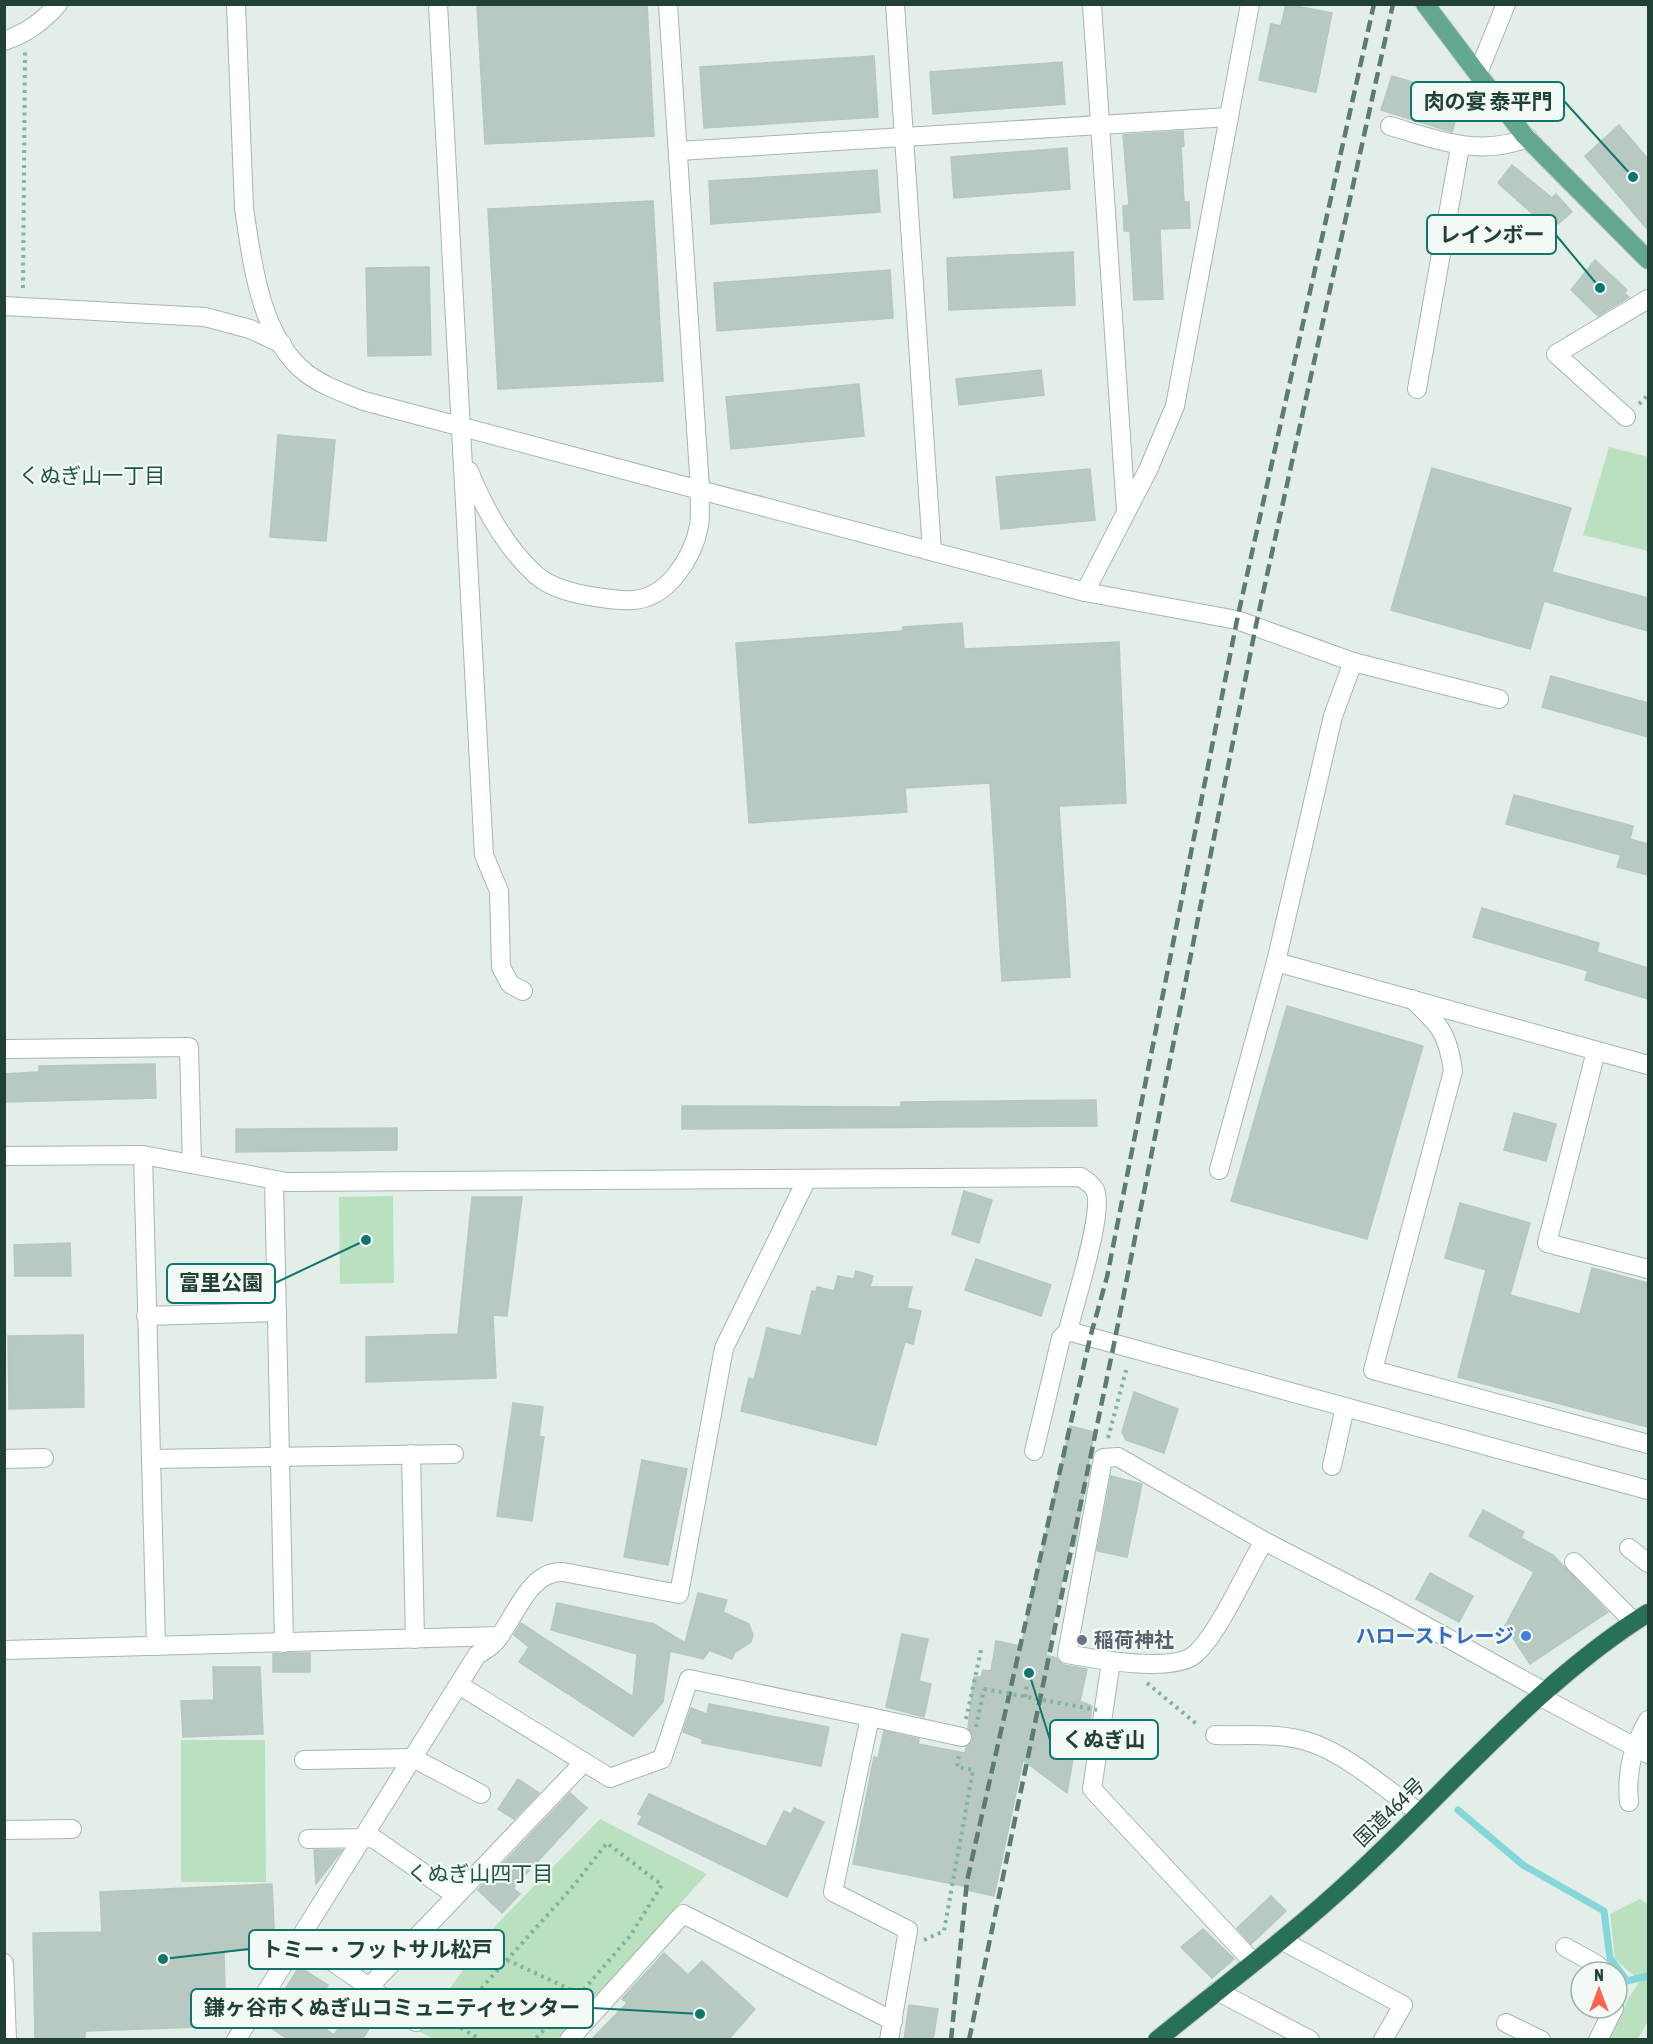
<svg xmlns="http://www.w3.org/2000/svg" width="1653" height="2044" font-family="'Asap Condensed','Noto Sans JP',sans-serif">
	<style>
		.green { fill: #b9e1bf }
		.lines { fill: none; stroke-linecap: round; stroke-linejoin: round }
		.stream { stroke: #85d6d8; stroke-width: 7 }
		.building { fill: #b7c9c0; stroke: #b4c8bd; stroke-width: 1.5 }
		.minor-casing { stroke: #a4b7ae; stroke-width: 20 }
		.major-casing { stroke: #c1cac6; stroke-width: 20 }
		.highway-casing { stroke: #c1cac6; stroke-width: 20 }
		.path { stroke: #80b49d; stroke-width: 4; stroke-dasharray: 3 4.5; stroke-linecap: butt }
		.minor { stroke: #fff; stroke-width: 18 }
		.major { stroke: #63a88d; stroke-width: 18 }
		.highway { stroke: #297058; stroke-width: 18 }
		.rail { stroke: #5b7c6f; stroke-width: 4.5; stroke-dasharray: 12 6; stroke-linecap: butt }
		.path-bridge { stroke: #80b49d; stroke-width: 4; stroke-dasharray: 3 4.5; stroke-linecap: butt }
		.shop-dot { fill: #3f7fe0; stroke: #f3faf6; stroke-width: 2 }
		.worship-dot { fill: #6b7280; stroke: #f3faf6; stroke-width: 2 }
		.labels { text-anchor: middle; stroke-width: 4.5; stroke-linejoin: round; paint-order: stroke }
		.shop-label { font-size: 20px; font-weight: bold; fill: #366cbe; stroke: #f3faf6; text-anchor: end }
		.worship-label { font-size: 20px; font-weight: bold; fill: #5b616d; stroke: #f3faf6; text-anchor: start }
		.street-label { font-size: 20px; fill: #204134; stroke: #f3faf6 }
		.neighbourhood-label { font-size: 21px; fill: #1a553f; stroke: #f3faf6 }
		.leader { fill: none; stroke: #0f766e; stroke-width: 2 }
		.callout-dot { fill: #0f766e; stroke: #f3faf6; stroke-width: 2 }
		.callout { fill: #f3faf6; stroke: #0f766e; stroke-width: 2 }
		.callout-label { font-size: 21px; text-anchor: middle; font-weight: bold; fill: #204134 }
	</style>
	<rect width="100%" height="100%" fill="#e2eee7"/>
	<g class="green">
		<polygon points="1609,447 1648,457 1648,551 1583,535"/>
		<polygon points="393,1196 394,1283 340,1284 339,1197"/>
		<polygon points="181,1740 265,1740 266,1882 181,1882"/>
		<polygon points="600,1819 707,1874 557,2039 434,2039 418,2031 498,1923"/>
		<polygon points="1640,1899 1648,1905 1648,2021 1638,2039 1609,2039 1629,1997 1640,1981 1615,1959 1610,1914"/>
	</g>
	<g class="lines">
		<polyline class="stream" points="1458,1810 1523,1865 1604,1911 1610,1958 1627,1981 1648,1976"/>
	</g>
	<g class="building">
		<polygon points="477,4 647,4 654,136 485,144"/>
		<polygon points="1286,4 1332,13 1316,92 1259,80 1271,24 1281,26"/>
		<polygon points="874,56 878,117 704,128 700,67"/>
		<polygon points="1062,62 1065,104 933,114 930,72"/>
		<polygon points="1392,76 1462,97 1452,132 1381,110"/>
		<polygon points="1619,125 1648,159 1648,230 1585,156"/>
		<polygon points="1183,131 1184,146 1181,147 1184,202 1189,202 1190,228 1160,229 1163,299 1134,300 1130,231 1124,231 1123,206 1129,205 1123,135"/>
		<polygon points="1067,148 1070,189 954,198 951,157"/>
		<polygon points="1512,165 1552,198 1556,194 1572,212 1558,224 1556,222 1552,225 1541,216 1539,218 1534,215 1498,183"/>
		<polygon points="877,170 880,212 711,224 709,181"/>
		<polygon points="653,201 663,381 498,389 488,209"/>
		<polygon points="1073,252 1075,305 949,310 947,258"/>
		<polygon points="1595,260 1627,290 1624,293 1629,297 1598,316 1571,290"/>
		<polygon points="429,267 431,355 368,356 366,268"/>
		<polygon points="890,270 893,318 717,331 714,283"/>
		<polygon points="1041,370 1044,395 959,405 956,379"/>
		<polygon points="859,384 864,436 731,449 726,397"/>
		<polygon points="278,435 335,440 326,541 270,537"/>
		<polygon points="1432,468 1571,508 1552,572 1648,598 1648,631 1544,601 1530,649 1391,610"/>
		<polygon points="1090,469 1095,520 1001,529 996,477"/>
		<polygon points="962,623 964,649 1119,642 1126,803 1059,806 1070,977 1002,981 990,783 905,788 907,812 749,823 736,643 903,631 903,627"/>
		<polygon points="1551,676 1648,703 1648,737 1542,707"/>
		<polygon points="1514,795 1633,826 1630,839 1648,844 1648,875 1617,867 1621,855 1506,824"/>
		<polygon points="1482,908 1599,943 1597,952 1648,968 1648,999 1585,980 1588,971 1473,937"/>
		<polygon points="1287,1006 1423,1046 1367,1239 1231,1201"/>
		<polygon points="155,1064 156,1098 4,1102 4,1074 39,1072 39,1066"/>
		<polygon points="1096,1100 1097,1126 682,1129 682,1106 901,1107 901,1102"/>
		<polygon points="1514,1113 1556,1124 1546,1161 1504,1150"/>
		<polygon points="397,1128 397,1150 236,1152 236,1129"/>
		<polygon points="964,1191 992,1200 979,1243 952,1234"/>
		<polygon points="472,1197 522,1197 507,1316 493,1315 496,1378 366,1382 366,1337 458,1334"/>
		<polygon points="1460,1203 1530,1223 1510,1295 1580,1314 1592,1268 1648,1283 1648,1427 1458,1377 1486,1270 1445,1258"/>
		<polygon points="70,1243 71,1276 15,1276 14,1245"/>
		<polygon points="976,1259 1051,1285 1041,1316 965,1290"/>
		<polygon points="856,1271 873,1276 870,1287 912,1287 907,1308 921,1311 913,1344 905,1342 876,1445 741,1411 749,1378 754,1380 767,1328 801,1336 812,1291 816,1292 817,1287 834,1291 838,1276 854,1279"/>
		<polygon points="83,1335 84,1407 9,1409 8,1336"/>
		<polygon points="1134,1392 1178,1409 1164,1453 1126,1440 1122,1432"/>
		<polygon points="513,1403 543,1407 539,1436 544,1437 532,1521 497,1516"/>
		<polygon points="1070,1426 1094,1432 1075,1546 1070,1545 1046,1655 1056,1658 1064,1665 1087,1669 1080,1701 1092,1706 1090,1722 1080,1719 1067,1793 1023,1760 994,1896 967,1890 968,1887 853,1864 874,1757 878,1758 884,1731 919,1739 918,1744 965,1753 966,1748 973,1739 968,1728 974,1677 981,1677 983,1670 991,1671 996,1641 1021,1646"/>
		<polygon points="642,1460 687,1469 668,1565 624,1557"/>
		<polygon points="1111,1476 1142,1484 1127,1557 1097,1551"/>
		<polygon points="1483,1510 1524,1532 1521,1538 1553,1555 1608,1612 1530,1664 1505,1626 1534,1572 1469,1536"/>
		<polygon points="1430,1573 1473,1596 1459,1622 1416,1599"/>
		<polygon points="698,1593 727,1600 723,1612 749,1624 753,1635 751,1642 735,1652 732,1659 711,1651 712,1647 703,1659 670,1651 663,1702 633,1736 519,1662 529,1647 514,1635 521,1623 633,1697 637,1654 551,1630 557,1603 654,1624 685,1643"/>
		<polygon points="902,1634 928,1639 919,1681 931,1684 924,1717 886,1707"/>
		<polygon points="291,1653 310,1653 310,1672 273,1672 273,1654"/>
		<polygon points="213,1667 260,1667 263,1734 183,1737 181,1701 214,1700"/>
		<polygon points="709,1704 829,1727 821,1766 702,1743 702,1739 683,1732 691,1708 707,1714"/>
		<polygon points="518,1779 539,1793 514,1819 498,1809"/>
		<polygon points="570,1793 587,1808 513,1888 520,1894 502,1913 478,1890"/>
		<polygon points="649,1794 766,1847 784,1811 791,1814 794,1808 824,1822 787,1897 638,1824 642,1816 638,1814"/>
		<polygon points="314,1850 342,1850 316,1884"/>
		<polygon points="272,1884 275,1949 224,1951 226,2026 85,2031 85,2040 35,2040 33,1933 102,1932 100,1892"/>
		<polygon points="1271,1896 1286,1911 1251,1944 1237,1928"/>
		<polygon points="1203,1929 1234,1959 1212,1978 1181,1947"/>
		<polygon points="664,1953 688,1975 702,1961 755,2009 728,2040 591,2040 627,2003 622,1999"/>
		<polygon points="299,1967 328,1985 308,2017 334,2035 354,2005 375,2019 362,2040 289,2040 264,2023"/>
		<polygon points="909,2005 938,2009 933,2040 904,2040"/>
	</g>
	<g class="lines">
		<defs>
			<g id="minor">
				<path d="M 236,4 L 244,208 C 252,262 260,337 306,373 C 323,386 344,393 364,401 L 1085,592 L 1237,620 L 1353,662 L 1499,699"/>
				<polyline points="438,4 484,855 499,891 501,967 510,984 523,991"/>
				<polyline points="895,4 932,551"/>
				<polyline points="1092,4 1126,512"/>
				<path d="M 4,41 C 27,33 42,22 58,4"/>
				<polyline points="1478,73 1506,4"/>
				<path d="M 1390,126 C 1437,140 1479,157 1528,138"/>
				<polyline points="678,151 1229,117"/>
				<polyline points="4,306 205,317 250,329 282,344"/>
				<polyline points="1417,389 1460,147"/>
				<polyline points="1626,417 1556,354 1648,299"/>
				<path d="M 469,471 C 484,508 506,548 536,575 C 552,589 576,594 596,597 C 608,599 621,601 633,600 C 668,598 693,557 699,526 C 701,514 699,501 700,489 L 668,4"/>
				<polyline points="1085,592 1148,470 1175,406 1250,4"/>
				<polyline points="1276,962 1648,1065"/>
				<path d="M 1412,999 C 1439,1024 1448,1033 1453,1071 L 1373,1370 L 1648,1444"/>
				<polyline points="4,1049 189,1047 192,1164"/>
				<polyline points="1596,1051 1547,1243 1648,1269"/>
				<polyline points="143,1155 156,1646"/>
				<path d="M 4,1156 L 143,1155 L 287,1182 L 1081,1177 C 1086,1181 1092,1184 1095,1190 C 1105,1211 1074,1304 1068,1331 L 1648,1490"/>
				<polyline points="1219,1170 1276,962 1333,716 1353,662"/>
				<polyline points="274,1181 284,1643"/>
				<polyline points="146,1316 277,1312"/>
				<polyline points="1034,1451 1061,1338 1068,1331"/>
				<polyline points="411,1454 415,1639"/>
				<polyline points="4,1459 44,1458"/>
				<polyline points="151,1459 454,1454"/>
				<polyline points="1332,1466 1345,1407"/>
				<path d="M 1264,1541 C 1247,1569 1217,1637 1194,1655 C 1171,1673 1095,1659 1067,1654 L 1103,1458 L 1118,1457 L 1264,1541 L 1388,1605 L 1545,1692"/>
				<polyline points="1629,1548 1648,1563"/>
				<polyline points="1574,1562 1634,1622"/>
				<polyline points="4,1650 500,1636"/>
				<polyline points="1111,1661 1092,1789 1253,1962"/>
				<polyline points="459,1685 610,1778 662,1759 689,1679 870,1717 833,1892 908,1930 889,2040"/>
				<polyline points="1541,1697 1648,1754"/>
				<polyline points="870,1717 962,1737"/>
				<path d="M 1215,1735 C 1246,1736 1282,1732 1312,1743 C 1348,1755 1388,1791 1420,1813"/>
				<polyline points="304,1760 413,1758 481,1794"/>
				<path d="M 1629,1802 C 1626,1770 1633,1747 1648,1720"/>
				<polyline points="4,1830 72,1829"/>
				<polyline points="308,1839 373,1838 448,1890"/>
				<polyline points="300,1939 369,1987 584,1762"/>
				<polyline points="1281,1940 1403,2005 1383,2040"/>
				<polyline points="1565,1947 1596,1964 1605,1972"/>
				<polyline points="4,1963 7,2040"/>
				<polyline points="369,1987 416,2022"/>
				<polyline points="1217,1991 1310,2040"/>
				<polyline points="1506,2023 1541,2040"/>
				<path d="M 236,2040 L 477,1655 C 484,1651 491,1647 496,1641 C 515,1618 529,1570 563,1572 L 679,1594 L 724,1348 L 807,1179"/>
				<polyline points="569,2040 683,1914 893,2021"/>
				<polyline points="1598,2040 1614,2008"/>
			</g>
			<polyline id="major" points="1425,4 1524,135 1648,260"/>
			<path id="highway" d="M 1157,2040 C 1223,1986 1292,1935 1354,1877 C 1448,1790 1540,1680 1648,1613"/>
		</defs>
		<use href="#minor" class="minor-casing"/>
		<use href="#major" class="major-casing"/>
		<use href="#highway" class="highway-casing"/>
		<g class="path">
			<polyline points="23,288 25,52"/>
			<polyline points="1639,404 1648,395"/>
			<polyline points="1108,1438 1127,1367"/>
			<polyline points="1147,1683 1199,1726"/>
			<polyline points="1025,1697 1027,1685"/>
			<polyline points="966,1719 981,1650"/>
			<polyline points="976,1727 984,1689"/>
			<polyline points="924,1940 944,1931 973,1770 957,1767 959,1753"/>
			<polyline points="507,1960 580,1994"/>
			<polyline points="451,2022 570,1890 607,1843 662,1885 630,1936 580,1994 534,2040"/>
			<polyline points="433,2027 451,2022 481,2040"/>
		</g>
		<use href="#minor" class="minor"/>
		<use href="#major" class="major"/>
		<use href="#highway" class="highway"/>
		<g class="rail">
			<polyline points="951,2040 967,1881 1090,1338 1107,1277 1237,620 1374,4"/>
			<polyline points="969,2040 1114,1344 1256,625 1393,4"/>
		</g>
		<polyline class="path-bridge" points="984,1689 1097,1710"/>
	</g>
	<circle class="shop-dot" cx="1526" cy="1636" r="6"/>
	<circle class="worship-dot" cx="1082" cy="1640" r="6"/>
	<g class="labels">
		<g class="shop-label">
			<text x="1514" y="1643">ハローストレージ</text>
		</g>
		<g class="worship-label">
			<text x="1094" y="1647">稲荷神社</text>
		</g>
		<g class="street-label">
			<text transform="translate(1389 1812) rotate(-44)" y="7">国道464号</text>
		</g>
		<g class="neighbourhood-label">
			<text x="92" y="483">くぬぎ山一丁目</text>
			<text x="480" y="1881">くぬぎ山四丁目</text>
		</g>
	</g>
	<path class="leader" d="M1633 177L1564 101M1600 288L1556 235M366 1240L275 1283M1029 1673L1050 1740M163 1959L249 1949M700 2014L593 2008"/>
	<g class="callout-dot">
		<circle cx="1633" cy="177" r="6"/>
		<circle cx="1600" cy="288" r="6"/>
		<circle cx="366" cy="1240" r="6"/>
		<circle cx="1029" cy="1673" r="6"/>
		<circle cx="163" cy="1959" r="6"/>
		<circle cx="700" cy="2014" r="6"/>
	</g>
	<g class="callout">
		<rect x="1411" y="82" width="153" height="39" rx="6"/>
		<rect x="1427" y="215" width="129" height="39" rx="6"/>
		<rect x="167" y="1264" width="108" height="39" rx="6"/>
		<rect x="1050" y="1720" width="108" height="39" rx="6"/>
		<rect x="249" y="1930" width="255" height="39" rx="6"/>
		<rect x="191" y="1989" width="402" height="39" rx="6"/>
	</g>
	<g class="callout-label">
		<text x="1488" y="109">肉の宴 泰平門</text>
		<text x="1492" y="242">レインボー</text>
		<text x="221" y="1290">富里公園</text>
		<text x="1104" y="1747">くぬぎ山</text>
		<text x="377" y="1957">トミー・フットサル松戸</text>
		<text x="392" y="2015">鎌ヶ谷市くぬぎ山コミュニティセンター</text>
	</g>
	<rect width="1653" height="2044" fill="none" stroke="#204134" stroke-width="12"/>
	<g transform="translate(1599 1990)"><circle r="28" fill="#f3faf6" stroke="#9fb0a8" stroke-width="1.5"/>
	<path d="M0-4.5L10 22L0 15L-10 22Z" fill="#ff6350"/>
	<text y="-9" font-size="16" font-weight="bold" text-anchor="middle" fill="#204134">N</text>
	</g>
</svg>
